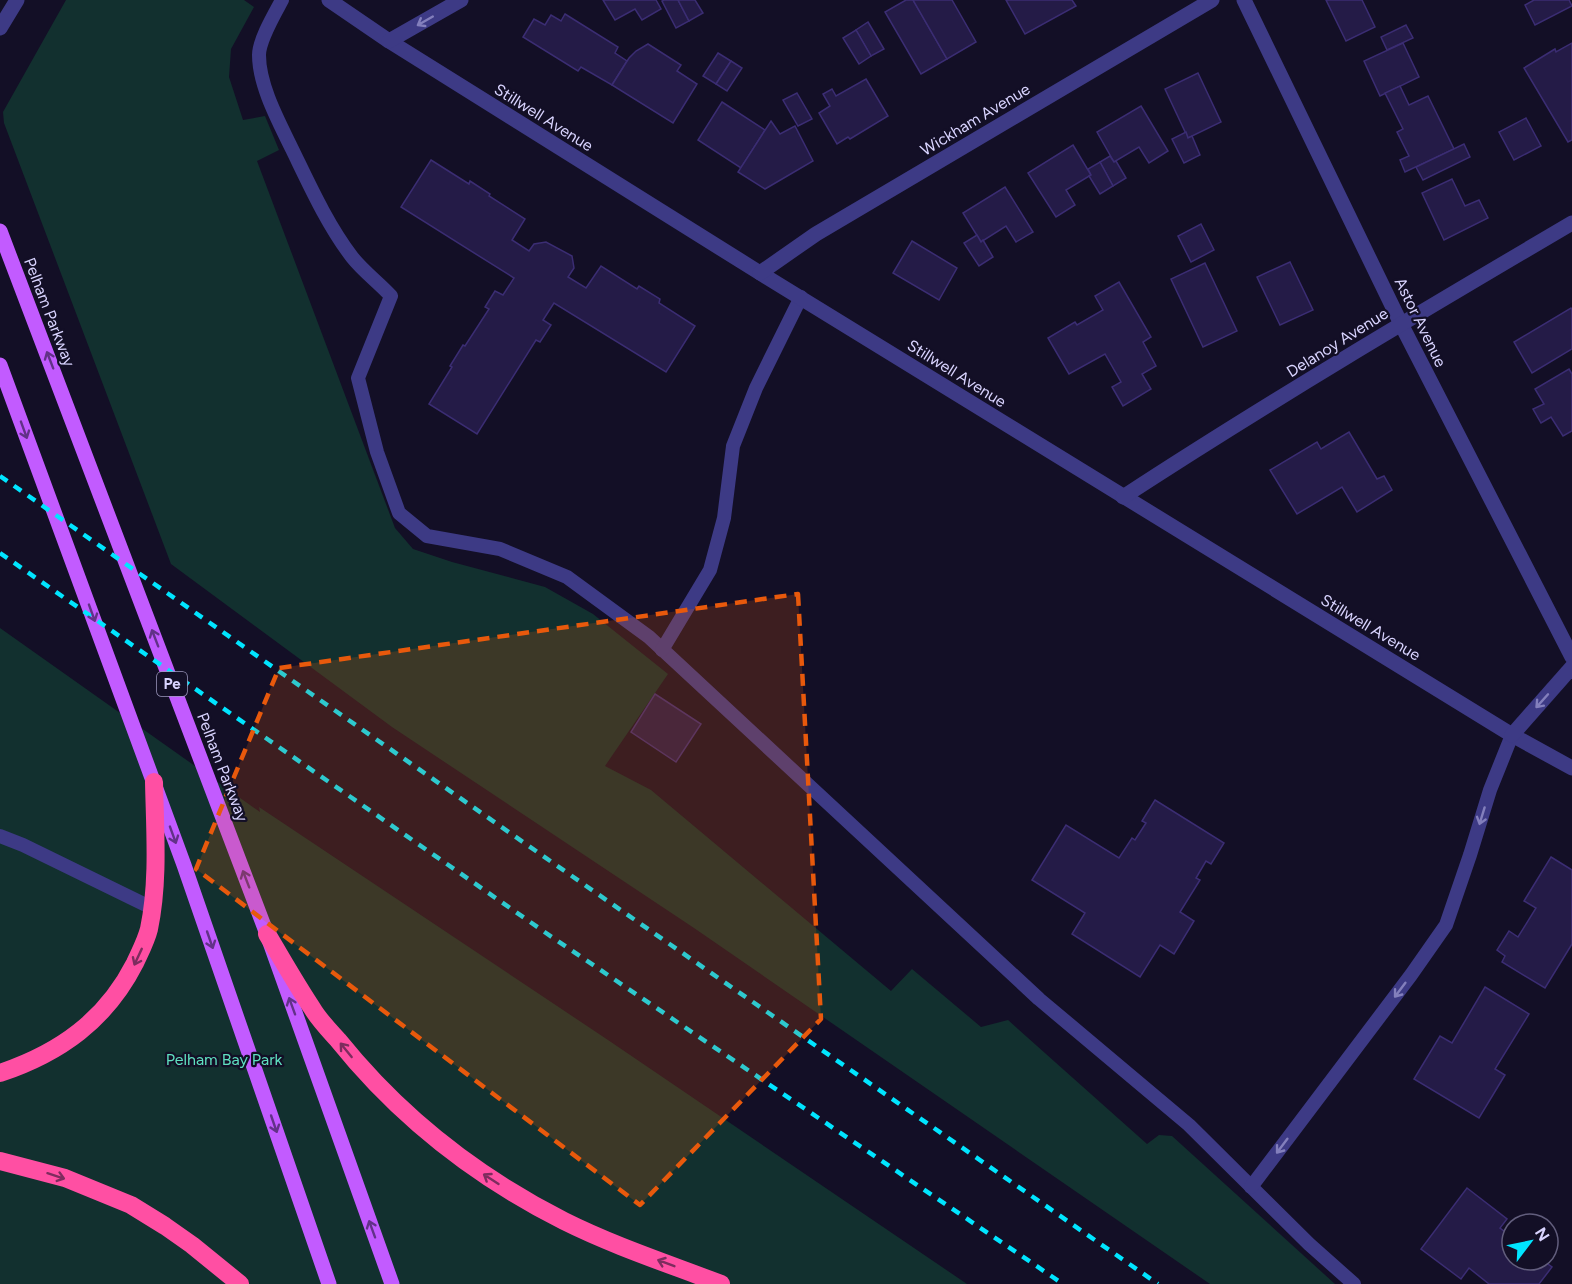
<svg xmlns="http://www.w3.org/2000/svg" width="1572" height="1284" font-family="Figtree,sans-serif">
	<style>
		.green { fill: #12302f }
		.building { fill: #241b47; stroke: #3b2d73; stroke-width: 1.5 }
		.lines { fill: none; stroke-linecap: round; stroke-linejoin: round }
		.lane { stroke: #3d3a85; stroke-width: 14 }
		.street { stroke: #3d3a85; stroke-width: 15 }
		.primary { stroke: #c25bff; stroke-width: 15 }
		.highway { stroke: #ff4fa3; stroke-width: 18 }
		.rail { stroke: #00e5ff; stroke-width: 4.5; stroke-dasharray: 9 8; stroke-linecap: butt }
		.oneway { stroke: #837fbc }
		.oneway2 { stroke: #623188 }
		.oneway3 { stroke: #7d2c5e }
		.marked { fill: #e8590c; fill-opacity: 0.2; stroke: #e8590c; stroke-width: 4.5; stroke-dasharray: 12 8; stroke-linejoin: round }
		.labels { text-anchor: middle; stroke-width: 4.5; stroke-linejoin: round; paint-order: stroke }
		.shield { fill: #130f26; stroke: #9e99be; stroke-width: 1.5 }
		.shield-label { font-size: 15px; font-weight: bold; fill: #d9d4ff }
		.street-label { font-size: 16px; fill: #d9d4ff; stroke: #130f26 }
		.park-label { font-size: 16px; fill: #5fe0c0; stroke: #130f26 }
	</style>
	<rect width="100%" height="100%" fill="#130f26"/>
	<g class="green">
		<polygon points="66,0 244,0 254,7 231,49 229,77 243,120 265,116 279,150 257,161 395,528 413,549 452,562 545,587 593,614 668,674 605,766 651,790 891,991 912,969 981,1027 1008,1020 1147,1144 1159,1135 1172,1136 1335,1284 1210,1284 694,928 392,727 171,564 4,123 3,112"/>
		<polygon points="0,628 260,812 259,807 608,1040 967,1284 0,1284"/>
	</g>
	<g class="building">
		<polygon points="603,0 656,0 661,9 642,20 635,9 615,20"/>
		<polygon points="664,0 678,0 689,21 676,28 662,1"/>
		<polygon points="678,0 695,0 703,13 689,21"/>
		<polygon points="906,0 913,0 947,59 921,74 885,12"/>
		<polygon points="913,0 952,0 976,42 947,59"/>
		<polygon points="1006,0 1072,0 1076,6 1025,34"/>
		<polygon points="1326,0 1362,0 1375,27 1346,41"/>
		<polygon points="1534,0 1569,0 1572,6 1535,25 1525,5"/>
		<polygon points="565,14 618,47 615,53 627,61 612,85 581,67 578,71 523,37 534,19 545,25 551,15 561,21"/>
		<polygon points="868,22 884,49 871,56 856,30"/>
		<polygon points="1406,25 1413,38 1387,50 1381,37"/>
		<polygon points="856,30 871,56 859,64 843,38"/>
		<polygon points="1403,43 1419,77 1380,96 1364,61"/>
		<polygon points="1572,43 1572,140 1568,142 1524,68 1555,49 1556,52"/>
		<polygon points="648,44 681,65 677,71 697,84 673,123 612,85 629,58 636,51"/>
		<polygon points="718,53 731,61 716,84 703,76"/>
		<polygon points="731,61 742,68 727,91 716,84"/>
		<polygon points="1198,73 1221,122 1188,138 1165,89"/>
		<polygon points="866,79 888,116 850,139 848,137 837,144 819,113 830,106 823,94 832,89 836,96"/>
		<polygon points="1400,86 1409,105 1428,96 1454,149 1405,172 1400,160 1409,156 1397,132 1403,129 1385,93"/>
		<polygon points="797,93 812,119 798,126 783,100"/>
		<polygon points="722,102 765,130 741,168 698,140"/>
		<polygon points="1141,106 1168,151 1149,163 1139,147 1114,162 1097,132"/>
		<polygon points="1526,118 1541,146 1514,160 1499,132"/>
		<polygon points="771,121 780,134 795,126 813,161 765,189 738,172"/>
		<polygon points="1186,132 1188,138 1192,136 1200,155 1184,163 1172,139"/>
		<polygon points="1464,144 1470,157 1423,180 1416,167"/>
		<polygon points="1073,145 1091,175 1066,190 1075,205 1056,217 1028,173"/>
		<polygon points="1110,156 1114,162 1116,161 1126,178 1113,186 1100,162"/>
		<polygon points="431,160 469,184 470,181 490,194 489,196 525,219 512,240 529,251 534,244 546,242 572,256 574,268 568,277 586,288 601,266 637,289 639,286 660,299 659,303 695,326 666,372 554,303 543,320 551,325 540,342 536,340 477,434 429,404 452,367 450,366 463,345 465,346 489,309 485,307 495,291 503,295 514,278 401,207"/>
		<polygon points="1100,162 1113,186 1100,194 1089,176 1091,175 1088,169"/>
		<polygon points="1452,179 1465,206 1479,200 1488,218 1444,240 1422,193"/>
		<polygon points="1005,187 1033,232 1016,242 1006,226 981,242 963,213"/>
		<polygon points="1201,224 1214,250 1191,262 1178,236"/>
		<polygon points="977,235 981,242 983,240 993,257 979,266 964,243"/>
		<polygon points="912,241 957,268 939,300 893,273"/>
		<polygon points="1290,262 1313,310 1280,325 1257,277"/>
		<polygon points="1205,263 1237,331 1203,347 1171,279"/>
		<polygon points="1119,282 1151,337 1143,342 1156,366 1142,374 1151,389 1123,406 1112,387 1121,382 1105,354 1069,374 1048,338 1075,322 1077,325 1103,310 1095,296"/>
		<polygon points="1571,308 1572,310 1572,349 1532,373 1514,342"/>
		<polygon points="1569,369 1572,374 1572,431 1563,436 1551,417 1541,423 1533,409 1544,404 1535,389"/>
		<polygon points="1349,432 1377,479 1384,476 1392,490 1357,512 1342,487 1297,514 1270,470 1317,442 1321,449"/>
		<polygon points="655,694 701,724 676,762 631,732"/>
		<polygon points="1155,800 1224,843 1211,864 1206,861 1196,878 1200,880 1180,912 1194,921 1174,954 1160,945 1140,977 1072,934 1085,913 1032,880 1066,825 1119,858 1132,838 1135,840 1146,823 1142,821"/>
		<polygon points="1551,857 1572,870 1572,944 1545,988 1502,962 1505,956 1497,950 1509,931 1518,937 1536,908 1524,901"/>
		<polygon points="1485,987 1529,1014 1495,1069 1505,1075 1479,1118 1414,1079 1440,1036 1452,1043"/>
		<polygon points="1467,1188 1507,1219 1500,1228 1512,1237 1512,1260 1547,1260 1545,1262 1552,1267 1539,1284 1489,1284 1469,1268 1461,1279 1421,1249"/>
	</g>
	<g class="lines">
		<g class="lane">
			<path d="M 282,0 C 275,13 259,40 259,55 C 259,86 279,122 292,149 C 310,186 327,224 352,257 C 363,271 379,283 391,296 L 358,378 L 377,452 L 399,513 L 427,536 L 500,549 L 567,577 L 649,637 L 1039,999 L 1189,1125 L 1309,1244 L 1354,1284"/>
			<polyline points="662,650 710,570 724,518 733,446 756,388 801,297"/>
			<polyline points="0,836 23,845 152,908"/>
			<polyline points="1251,1187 1411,975 1446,925 1470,855 1490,790 1512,735"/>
		</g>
		<g class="street">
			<polyline points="329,0 389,41 760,273 1512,735 1572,768"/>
			<polyline points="1244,0 1401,324 1572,657"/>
			<polyline points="0,28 17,0"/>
			<polyline points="389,41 461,0"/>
			<polyline points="760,273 816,234 1212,0"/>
			<path d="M 1123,497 C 1270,401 1421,312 1572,223"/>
			<polyline points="1512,735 1572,667"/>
		</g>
		<g class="primary">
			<polyline points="0,231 267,934 392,1284"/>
			<polyline points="0,365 184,865 329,1284"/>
		</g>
		<g class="highway">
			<path d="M 267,934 C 282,959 296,984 312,1008 C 319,1020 329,1030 338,1040 C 399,1116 477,1177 564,1221 C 614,1246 669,1264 721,1284"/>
			<path d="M 0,1073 C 60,1053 106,1020 135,963 C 140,952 146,941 149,929 C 159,881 155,831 154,782"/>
			<polyline points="0,1161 65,1178 131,1205 165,1226 192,1245 240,1284"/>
		</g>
		<g class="rail">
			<polyline points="0,476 500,826 1158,1284"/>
			<polyline points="0,553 546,933 1063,1284"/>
		</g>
	</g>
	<defs><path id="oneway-shaft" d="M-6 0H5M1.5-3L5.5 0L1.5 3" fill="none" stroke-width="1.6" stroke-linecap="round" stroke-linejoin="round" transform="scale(1.5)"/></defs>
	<g class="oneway">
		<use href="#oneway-shaft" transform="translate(425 21) rotate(150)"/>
		<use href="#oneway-shaft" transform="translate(1542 701) rotate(132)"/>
		<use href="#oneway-shaft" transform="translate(1482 816) rotate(107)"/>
		<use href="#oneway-shaft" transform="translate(1400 990) rotate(127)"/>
		<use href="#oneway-shaft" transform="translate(1282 1146) rotate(127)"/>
	</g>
	<g class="oneway2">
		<use href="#oneway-shaft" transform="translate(50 360) rotate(-111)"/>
		<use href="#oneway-shaft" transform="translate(24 430) rotate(70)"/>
		<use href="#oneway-shaft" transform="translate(92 613) rotate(70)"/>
		<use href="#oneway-shaft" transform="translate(155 638) rotate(-111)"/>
		<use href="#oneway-shaft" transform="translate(173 835) rotate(70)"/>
		<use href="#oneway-shaft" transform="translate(246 879) rotate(-111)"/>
		<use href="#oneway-shaft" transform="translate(210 940) rotate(71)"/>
		<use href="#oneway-shaft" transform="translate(292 1006) rotate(-110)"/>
		<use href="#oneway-shaft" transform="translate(274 1124) rotate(71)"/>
		<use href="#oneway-shaft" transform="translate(372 1229) rotate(-110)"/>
	</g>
	<g class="oneway3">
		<use href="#oneway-shaft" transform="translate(138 957) rotate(115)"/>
		<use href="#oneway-shaft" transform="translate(346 1050) rotate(-129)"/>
		<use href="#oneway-shaft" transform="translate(56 1176) rotate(18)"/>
		<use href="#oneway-shaft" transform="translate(491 1179) rotate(-147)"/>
		<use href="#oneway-shaft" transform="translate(666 1263) rotate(-159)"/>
	</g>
	<path class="marked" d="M 798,594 L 821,1019 L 640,1205 L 196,869 L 279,668 Z"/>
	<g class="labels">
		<rect class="shield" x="157" y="672" width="30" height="24" rx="4.5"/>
		<g class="shield-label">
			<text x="172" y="689">Pe</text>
		</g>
		<g class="street-label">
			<text transform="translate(544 117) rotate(32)" y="6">Stillwell Avenue</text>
			<text transform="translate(975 119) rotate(-31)" y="6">Wickham Avenue</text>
			<text transform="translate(50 312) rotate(69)" y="6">Pelham Parkway</text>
			<text transform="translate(1421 322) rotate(64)" y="6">Astor Avenue</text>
			<text transform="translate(1337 342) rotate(-32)" y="6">Delanoy Avenue</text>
			<text transform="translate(957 373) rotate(32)" y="6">Stillwell Avenue</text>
			<text transform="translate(1371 627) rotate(31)" y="6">Stillwell Avenue</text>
			<text transform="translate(223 767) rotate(69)" y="6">Pelham Parkway</text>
		</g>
		<g class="park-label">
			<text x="224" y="1065">Pelham Bay Park</text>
		</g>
	</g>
	<g transform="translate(1530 1242) rotate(58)"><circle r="28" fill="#130f26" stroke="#625e7d" stroke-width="1.5"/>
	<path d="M0-4.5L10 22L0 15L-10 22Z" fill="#00e5ff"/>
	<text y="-9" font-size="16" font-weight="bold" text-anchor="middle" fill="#d9d4ff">N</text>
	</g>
</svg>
